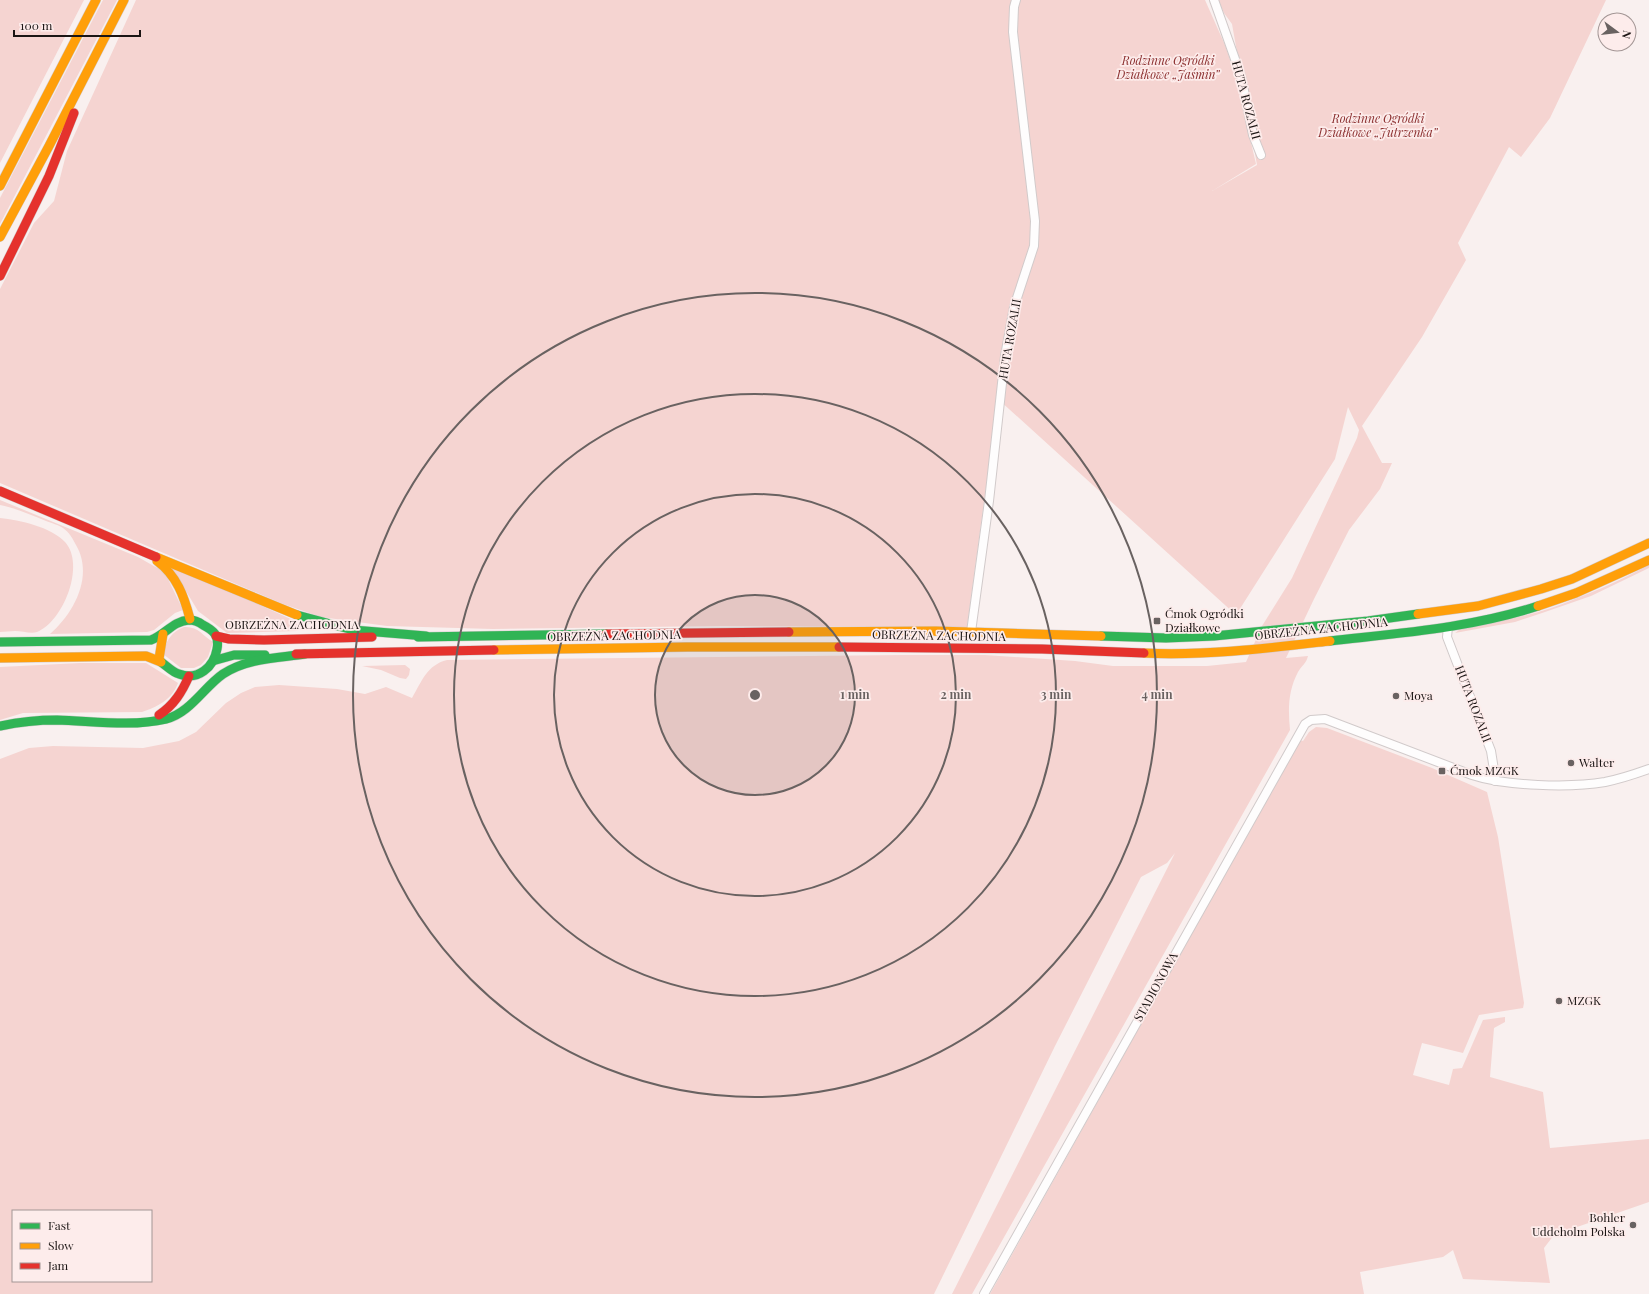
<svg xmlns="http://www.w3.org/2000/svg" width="1649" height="1294" font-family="'Playfair Display',serif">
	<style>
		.green { fill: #f5d4d1; fill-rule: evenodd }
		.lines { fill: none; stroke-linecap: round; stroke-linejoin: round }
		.street-casing { stroke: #d1caca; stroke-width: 10 }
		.fast-casing { stroke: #d1caca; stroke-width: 10 }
		.slow-casing { stroke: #d1caca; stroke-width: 10 }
		.jam-casing { stroke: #d1caca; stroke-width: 10 }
		.street { stroke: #fefdfd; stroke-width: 8 }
		.fast { stroke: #30b455; stroke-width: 9 }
		.slow { stroke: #ff9f0a; stroke-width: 9 }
		.jam { stroke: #e5322d; stroke-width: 9 }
		.ring { fill: none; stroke: #696261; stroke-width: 2 }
		.poi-dot { fill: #696261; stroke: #fdeceb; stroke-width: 1.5 }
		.labels { text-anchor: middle; stroke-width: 3.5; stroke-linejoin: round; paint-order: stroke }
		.park-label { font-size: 12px; font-style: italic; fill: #8c3030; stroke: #fdeceb }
		.street-label { font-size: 12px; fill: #1b1514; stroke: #fdeceb }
		.poi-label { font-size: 12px; fill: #1b1514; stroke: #fdeceb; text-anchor: start }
		.centre { fill: #696261; stroke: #fdeceb; stroke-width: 2 }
		.ring-label { font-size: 12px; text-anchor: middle; font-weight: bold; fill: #696261; stroke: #fdeceb; stroke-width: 3.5; stroke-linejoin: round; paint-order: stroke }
	</style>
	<rect width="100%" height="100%" fill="#f9f0ef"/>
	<g class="green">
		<polygon points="0,0 84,0 0,163"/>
		<polygon points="103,0 117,0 0,224 0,198"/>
		<path d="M 136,0 L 1205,0 L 1225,45 L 1235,74 L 1256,164 L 1212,191 L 1257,165 L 1232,24 L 1224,13 L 1218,0 L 1606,0 L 1550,118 L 1521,157 L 1509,147 L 1458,243 L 1466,260 L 1422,337 L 1362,426 L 1382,463 L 1392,463 L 1380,489 L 1349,530 L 1314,599 L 1286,658 L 1308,656 C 1306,664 1302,665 1298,672 C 1288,691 1288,709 1290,730 L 972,1294 L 952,1294 L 1175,853 L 1167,863 L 1141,877 L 1055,1046 L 934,1294 L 0,1294 L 0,759 L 29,748 L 53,746 L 143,748 L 179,741 L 196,732 L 226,703 L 241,693 L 255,687 L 279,685 L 337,689 L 365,694 L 386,687 L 412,698 C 422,681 427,665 447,660 L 902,655 L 985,655 L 1075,661 L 1113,666 L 1207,666 L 1246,662 L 1262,626 L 1292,578 L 1357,438 L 1359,430 L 1348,407 L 1335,459 L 1236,615 L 998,399 L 967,627 L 722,626 L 493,629 L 387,626 L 321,617 L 283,604 L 0,483 L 0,289 L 34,223 L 54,201 L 67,151 ZM 13,1211 L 151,1211 L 151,1281 L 13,1281 Z"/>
		<path d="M 0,500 L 138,557 L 159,569 L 167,577 L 183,610 L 175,613 L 154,630 L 147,632 L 50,634 C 74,613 94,576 76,545 C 73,539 69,532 63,528 C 59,525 51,523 46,521 C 31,515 16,508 0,505 Z"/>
		<path d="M 0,518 C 20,520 51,527 65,542 C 86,565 63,622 37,632 C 31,634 22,631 15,631 C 10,631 5,632 0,632 Z"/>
		<polygon points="169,563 295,621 298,626 297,631 227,633 198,611"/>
		<path d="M 1649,565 L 1649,568 L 1591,596 L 1545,612 L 1515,622 L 1455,633 L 1459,630 C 1490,623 1521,618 1551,608 C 1585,596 1617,582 1649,565 Z"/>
		<path d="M 184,627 C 198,626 202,635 213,642 L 208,657 L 201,665 L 194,668 L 181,668 L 163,654 C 166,641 171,632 184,627 Z"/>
		<path d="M 80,663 L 146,663 L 178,683 C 172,700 157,707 142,712 L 23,713 L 0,720 L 0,667 Z"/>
		<polygon points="405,665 410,669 409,675 406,679 400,678 381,670 362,666"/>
		<polygon points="1316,727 1327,728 1432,768 1487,792 1498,837 1524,1003 1523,1008 1479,1015 1463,1053 1422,1043 1413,1075 1449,1085 1453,1069 1462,1068 1483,1020 1505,1017 1505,1022 1494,1028 1490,1077 1543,1092 1550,1148 1649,1139 1649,1202 1554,1235 1544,1248 1550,1283 1463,1279 1453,1250 1443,1257 1360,1272 1364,1294 990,1294 1300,740 1303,741 1309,732"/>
	</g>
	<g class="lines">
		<defs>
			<g id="street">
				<polyline points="1214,0 1241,76 1253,135 1261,155"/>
				<polyline points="1448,627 1447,637 1491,751 1495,776 1495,781"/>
				<polyline points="971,632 989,501 1005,356 1014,307 1034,246 1035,221 1013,32 1014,7 1016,0"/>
				<path d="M 984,1294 L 1305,724 L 1311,720 L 1325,719 L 1472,775 C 1505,786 1570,788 1605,782 C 1620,779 1635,774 1649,769"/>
			</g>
			<g id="fast">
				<polyline points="297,615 353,630 426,636"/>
				<polyline points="1101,636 1166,638 1214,636 1368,621 1418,614"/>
				<polyline points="418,637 606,634"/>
				<path d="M 1330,641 C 1400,633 1471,628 1538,606"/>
				<path d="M 0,642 L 151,640 C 165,635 173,621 189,620 C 194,620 199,622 203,625 C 207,627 212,630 215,634 C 218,639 218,644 217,649 C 214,667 198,681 179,674 C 172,672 167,666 161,662"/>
				<polyline points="216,660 234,655 265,655"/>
				<path d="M 0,726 C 19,722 38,720 57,720 C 93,721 131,727 166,719 C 190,713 204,687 223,674 C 247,658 278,658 305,654"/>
			</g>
			<g id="slow">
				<polyline points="0,186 96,0"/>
				<polyline points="0,237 49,146 124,0"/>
				<polyline points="156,557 297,615"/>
				<path d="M 157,561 C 177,576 184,596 190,619"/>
				<polyline points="1538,606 1576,593 1649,560"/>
				<polyline points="1418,614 1478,606 1541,589 1572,579 1649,543"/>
				<polyline points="789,632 936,631 1101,636"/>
				<polyline points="494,650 687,647 839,647"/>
				<path d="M 1144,653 C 1206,656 1269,648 1330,641"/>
				<polyline points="0,658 146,656 161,662"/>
				<polyline points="159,659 163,634"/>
			</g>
			<g id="jam">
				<polyline points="0,276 49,176 74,113"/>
				<polyline points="0,491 156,557"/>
				<polyline points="606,634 789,632"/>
				<polyline points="216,636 229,639 264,640 372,637"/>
				<polyline points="839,647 1042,649 1144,653"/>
				<polyline points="296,654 494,650"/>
				<path d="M 159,715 C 174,705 182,692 189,676"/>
			</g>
		</defs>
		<use href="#street" class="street-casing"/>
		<use href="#fast" class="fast-casing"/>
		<use href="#slow" class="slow-casing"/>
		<use href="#jam" class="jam-casing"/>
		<use href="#street" class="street"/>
		<use href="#fast" class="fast"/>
		<use href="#slow" class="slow"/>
		<use href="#jam" class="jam"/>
	</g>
	<circle cx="755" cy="695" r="100" fill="#696261" fill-opacity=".12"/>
	<g class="ring">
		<circle cx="755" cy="695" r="100"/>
		<circle cx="755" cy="695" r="201"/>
		<circle cx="755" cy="695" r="301"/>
		<circle cx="755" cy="695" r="402"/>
	</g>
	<g class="poi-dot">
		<rect x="1153" y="617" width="8" height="8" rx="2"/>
		<circle cx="1396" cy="696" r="4"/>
		<circle cx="1571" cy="763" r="4"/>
		<rect x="1438" y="767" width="8" height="8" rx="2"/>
		<circle cx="1559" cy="1001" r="4"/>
		<circle cx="1633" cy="1225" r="4"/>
	</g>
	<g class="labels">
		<g class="park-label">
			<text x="1168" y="65">Rodzinne Ogródki<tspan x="1168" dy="14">Działkowe „Jaśmin”</tspan></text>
			<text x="1378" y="123">Rodzinne Ogródki<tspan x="1378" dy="14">Działkowe „Jutrzenka”</tspan></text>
		</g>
		<g class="street-label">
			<text transform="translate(1246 100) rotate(75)" y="4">HUTA ROZALII</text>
			<text transform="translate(1010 339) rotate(-80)" y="4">HUTA ROZALII</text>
			<text x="292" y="629">OBRZEŻNA ZACHODNIA</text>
			<text transform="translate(1321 629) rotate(-6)" y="4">OBRZEŻNA ZACHODNIA</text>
			<text transform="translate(614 636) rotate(-1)" y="4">OBRZEŻNA ZACHODNIA</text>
			<text transform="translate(939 636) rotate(1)" y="4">OBRZEŻNA ZACHODNIA</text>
			<text transform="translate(1473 704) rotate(69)" y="4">HUTA ROZALII</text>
			<text transform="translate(1156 987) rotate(-61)" y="4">STADIONOWA</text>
		</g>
		<g class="poi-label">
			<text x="1165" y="618">Ćmok Ogródki<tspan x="1165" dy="14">Działkowe</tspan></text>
			<text x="1404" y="700">Moya</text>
			<text x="1579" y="767">Walter</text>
			<text x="1450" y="775">Ćmok MZGK</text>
			<text x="1567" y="1005">MZGK</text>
			<text x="1625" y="1222" text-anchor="end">Bohler<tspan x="1625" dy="14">Uddeholm Polska</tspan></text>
		</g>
	</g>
	<circle cx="755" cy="695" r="6" class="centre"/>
	<g class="ring-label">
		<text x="855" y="699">1 min</text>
		<text x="956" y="699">2 min</text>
		<text x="1056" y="699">3 min</text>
		<text x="1157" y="699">4 min</text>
	</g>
	<rect x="12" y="1210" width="140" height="72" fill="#fdeceb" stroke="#a39695"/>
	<rect x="20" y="1223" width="20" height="6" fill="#30b455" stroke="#a39695"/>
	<text x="48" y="1230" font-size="12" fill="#1b1514">Fast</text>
	<rect x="20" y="1243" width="20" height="6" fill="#ff9f0a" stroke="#a39695"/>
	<text x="48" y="1250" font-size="12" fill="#1b1514">Slow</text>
	<rect x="20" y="1263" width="20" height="6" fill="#e5322d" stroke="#a39695"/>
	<text x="48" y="1270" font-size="12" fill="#1b1514">Jam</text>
	<g transform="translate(1617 32) rotate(105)"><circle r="19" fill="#fdeceb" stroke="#a39695"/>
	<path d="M0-3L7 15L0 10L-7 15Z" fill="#696261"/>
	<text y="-6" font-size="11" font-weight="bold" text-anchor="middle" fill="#1b1514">N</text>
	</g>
	<path d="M14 30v6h126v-6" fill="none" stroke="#1b1514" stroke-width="2"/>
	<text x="20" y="30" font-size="12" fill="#1b1514" stroke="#fdeceb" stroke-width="3" paint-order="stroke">100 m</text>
</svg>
